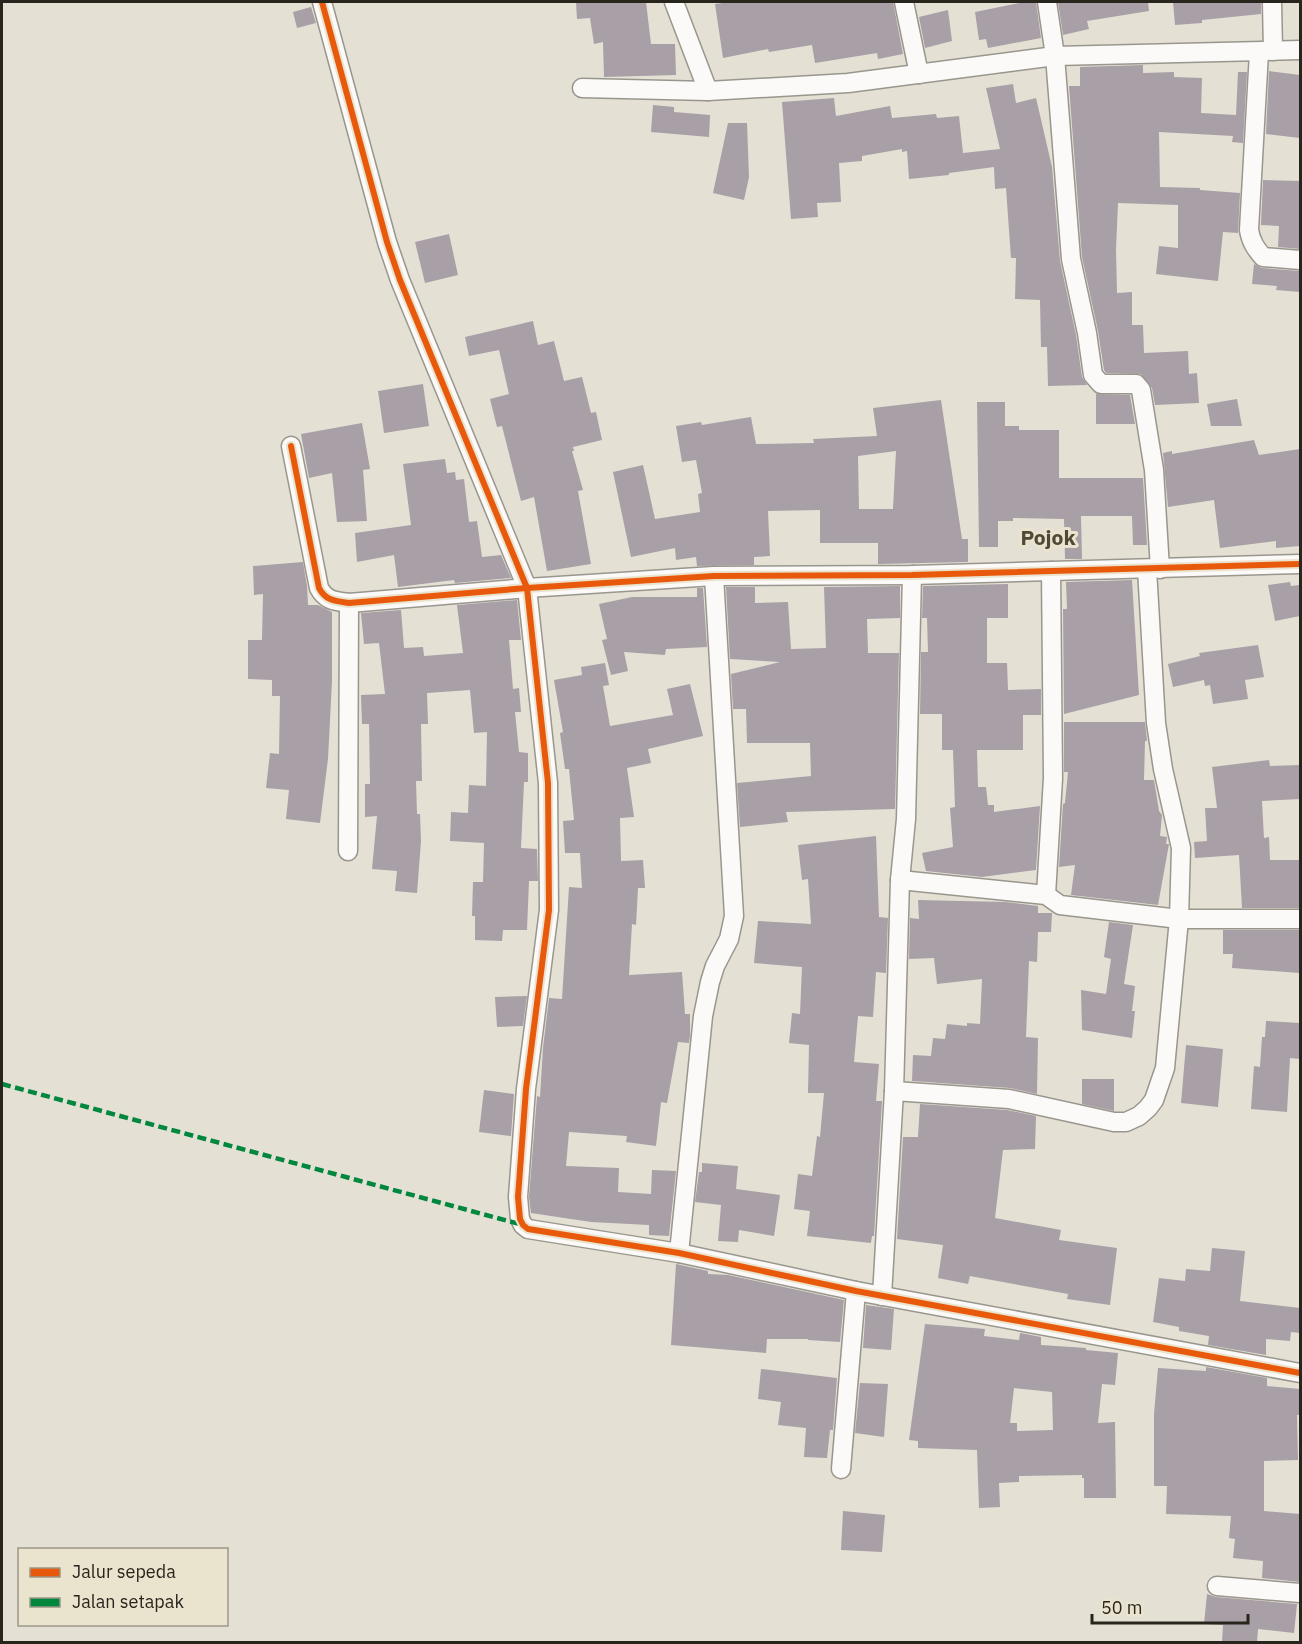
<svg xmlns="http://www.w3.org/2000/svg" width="1302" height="1644" font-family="'IBM Plex Sans',sans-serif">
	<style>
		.building { fill: #a89fa7; fill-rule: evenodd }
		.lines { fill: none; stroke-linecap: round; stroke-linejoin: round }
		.street-casing { stroke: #99968d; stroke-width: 21 }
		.street { stroke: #fbfaf9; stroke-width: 18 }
		.quiet { stroke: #00873e; stroke-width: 4.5; stroke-dasharray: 9 4.5; stroke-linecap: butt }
		.cycleway-casing { stroke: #eae3ce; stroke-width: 10 }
		.cycleway { stroke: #e8590c; stroke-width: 6 }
		.labels { text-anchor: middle; stroke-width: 6; stroke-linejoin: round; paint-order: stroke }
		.quarter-label { font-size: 21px; font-weight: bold; fill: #4f4937; stroke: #eae3ce }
	</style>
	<rect width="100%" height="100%" fill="#e4e0d4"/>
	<g class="building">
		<polygon points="576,2 646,2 651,44 675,44 676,75 604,77 603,42 594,44 590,18 577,19"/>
		<polygon points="731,2 893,2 903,54 878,59 877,53 815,63 812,45 769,52 768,49 723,58 715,4"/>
		<polygon points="1024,2 1036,2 1041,38 988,48 986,39 979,40 975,12"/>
		<polygon points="1058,2 1148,2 1149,11 1087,21 1089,29 1063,35"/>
		<polygon points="1173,2 1261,2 1261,14 1202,20 1202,23 1175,25"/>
		<polygon points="311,7 316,23 297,28 293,12"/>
		<polygon points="948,10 952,41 925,48 919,17"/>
		<polygon points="1143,65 1143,73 1174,72 1174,77 1202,78 1201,113 1236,115 1238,72 1247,72 1243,143 1232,142 1233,136 1159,132 1160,187 1200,188 1200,190 1240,193 1238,233 1223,232 1218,281 1156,274 1159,246 1178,248 1178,205 1118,203 1116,249 1117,293 1132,292 1132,325 1143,325 1144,353 1188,351 1189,374 1197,373 1199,403 1155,405 1152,388 1141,374 1106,373 1104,370 1098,331 1082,257 1069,86 1080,86 1080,67"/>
		<polygon points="1269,71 1300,75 1300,138 1266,134"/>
		<polygon points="1013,84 1016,103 1036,98 1052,167 1060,261 1076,335 1082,377 1087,385 1048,386 1047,347 1041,347 1040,300 1015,299 1016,258 1011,258 1006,188 995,189 994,167 949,173 949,175 909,179 907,151 902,152 902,149 862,156 862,161 839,163 841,202 817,203 818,217 791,219 782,102 834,98 836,116 890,106 892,118 936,114 937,118 959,116 963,153 1000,149 986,88"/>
		<polygon points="653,105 674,107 674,112 710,115 709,137 651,132"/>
		<polygon points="728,123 747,123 749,177 744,200 713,193"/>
		<polygon points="1263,180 1300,181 1300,249 1278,247 1279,226 1261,225"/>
		<polygon points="449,234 458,275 425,283 415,242"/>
		<polygon points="1254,264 1262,268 1300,271 1300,292 1276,290 1277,286 1252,284"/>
		<polygon points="533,321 538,345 554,341 564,381 582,377 591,413 596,412 602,440 573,447 574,451 572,451 583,490 578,491 591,564 547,571 534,497 521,501 502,426 497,427 490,399 509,394 499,350 469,356 465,337"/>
		<polygon points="423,384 429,426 384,433 378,391"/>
		<polygon points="1096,394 1130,395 1135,424 1096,424"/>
		<polygon points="1237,399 1242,426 1211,426 1207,404"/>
		<path d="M 941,400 L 962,539 L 968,539 L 968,562 L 878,564 L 878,543 L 820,543 L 820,510 L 768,511 L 770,556 L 754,557 L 754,565 L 697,566 L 696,557 L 676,560 L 675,548 L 631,557 L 613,472 L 643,465 L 655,519 L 700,512 L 698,494 L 702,493 L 696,460 L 682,462 L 676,426 L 701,422 L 702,425 L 751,417 L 756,444 L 814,443 L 813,439 L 877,436 L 873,408 ZM 896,451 L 893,509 L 859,509 L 858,456 Z"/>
		<polygon points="977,402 1005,402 1005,426 1019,426 1019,430 1059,430 1059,478 1143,478 1147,545 1133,545 1132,516 1081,516 1082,559 1065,559 1064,519 1013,518 1013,521 998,521 998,547 979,547"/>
		<polygon points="362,423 370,469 363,470 367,521 337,522 332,473 309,478 301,434"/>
		<polygon points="1254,440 1259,455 1300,449 1300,546 1276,548 1276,541 1220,548 1214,500 1168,507 1163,453 1172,451 1172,454"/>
		<polygon points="445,459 447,473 455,472 456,480 464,479 469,522 477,521 482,557 501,555 511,578 455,583 454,580 398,587 394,555 357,562 355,533 411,525 403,464"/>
		<polygon points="303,562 307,586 308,605 318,605 332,612 332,681 328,759 320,823 286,819 289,790 266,788 270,753 279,754 280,696 272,696 272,680 248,679 248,640 262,640 263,594 254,595 253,566"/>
		<polygon points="1132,580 1139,695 1064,714 1063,609 1067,609 1066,582"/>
		<polygon points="1290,582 1291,586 1300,585 1300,616 1275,621 1268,585"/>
		<polygon points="1008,584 1008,618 987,618 987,663 1007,663 1008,690 1041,689 1041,715 1023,715 1023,750 977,750 978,787 986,787 988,805 994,805 994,812 1040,806 1036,870 982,877 926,871 922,853 953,847 950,808 955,807 953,750 942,750 942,714 920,714 921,652 928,652 927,618 922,618 923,586"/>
		<polygon points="900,586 900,618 867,619 868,653 899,653 895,809 786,812 788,822 740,827 737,783 811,776 810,743 747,743 746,709 733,709 731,674 780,662 730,659 726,587 755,587 755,603 788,602 791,649 826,648 824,587"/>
		<polygon points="697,588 703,588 707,647 666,649 665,655 624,652 628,671 611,675 602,640 607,639 599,604 632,597 697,597"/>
		<polygon points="517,600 521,640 509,640 513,689 519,688 521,712 515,712 519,752 528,753 528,782 524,782 521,848 537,849 538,881 529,881 527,930 503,930 502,941 475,940 475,916 472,916 473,882 483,882 484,843 450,841 451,812 468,813 469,785 486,786 487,732 474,733 470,690 427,693 428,724 421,724 422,781 416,781 417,814 420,814 421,841 417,893 395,891 397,871 372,869 377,816 365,817 365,784 370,784 369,724 362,724 361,695 385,694 379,643 364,644 361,613 401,610 404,648 423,647 424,656 463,653 457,605"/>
		<polygon points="1258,645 1264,677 1245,680 1248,699 1213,704 1210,685 1205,686 1204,680 1173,687 1168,664 1200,656 1199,653"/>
		<polygon points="605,663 609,685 603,686 610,726 673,715 667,689 690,684 703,736 648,749 651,763 627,768 634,817 620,818 621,861 643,860 645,888 638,888 636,925 632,924 629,975 682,972 685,1014 690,1014 690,1035 689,1043 678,1042 667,1103 661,1102 656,1146 626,1142 627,1136 569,1132 566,1166 619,1168 618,1192 651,1194 652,1170 676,1171 669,1236 649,1235 649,1225 591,1222 531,1213 529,1197 537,1096 540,1097 543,1048 549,998 562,999 569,887 582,888 580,853 565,853 563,821 574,820 569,769 565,769 560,733 563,732 554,680 582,675 581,667"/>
		<polygon points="1064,722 1145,722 1147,741 1145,741 1144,780 1154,780 1159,811 1162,815 1160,836 1167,837 1166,844 1169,844 1158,905 1071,895 1075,865 1059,867 1063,804 1065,803 1068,772 1064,772"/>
		<polygon points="1269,760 1270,766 1300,765 1300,799 1262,801 1264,838 1269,837 1270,860 1300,860 1300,908 1242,908 1239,855 1195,858 1194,842 1207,841 1205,808 1217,808 1212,767"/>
		<polygon points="876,836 879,917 888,918 886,973 876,972 873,1017 858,1016 854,1062 879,1064 876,1101 882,1101 874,1236 872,1236 871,1243 807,1236 810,1211 794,1209 798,1174 812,1176 817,1136 820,1137 824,1093 808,1093 809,1045 789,1043 792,1013 800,1014 802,967 754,963 758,921 811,924 808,879 802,880 798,845"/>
		<polygon points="918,900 1005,902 1038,906 1038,913 1052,913 1051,932 1038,932 1037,962 1029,961 1026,1037 1038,1038 1037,1094 1010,1088 912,1081 913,1055 931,1056 933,1038 945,1039 947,1024 967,1026 967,1023 980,1024 982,979 937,984 934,958 909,959 910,918 919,919"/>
		<polygon points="1109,922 1133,925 1124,984 1135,986 1132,1011 1135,1011 1132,1038 1082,1030 1081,990 1106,994 1111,959 1104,957"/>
		<polygon points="1223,930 1300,930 1300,973 1232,968 1233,954 1223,954"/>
		<polygon points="527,996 523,1026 497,1027 495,997"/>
		<polygon points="1266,1021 1300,1023 1300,1059 1290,1058 1287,1112 1251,1109 1254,1066 1260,1067 1262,1037 1265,1037"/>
		<polygon points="1186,1045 1223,1049 1218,1107 1181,1103"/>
		<polygon points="1082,1079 1114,1079 1114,1111 1082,1104"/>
		<polygon points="484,1090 514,1094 511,1136 479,1132"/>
		<polygon points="920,1104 1007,1110 1036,1116 1035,1149 1003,1150 995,1218 1061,1230 1059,1240 1117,1248 1110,1305 1067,1299 1068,1294 970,1276 968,1284 938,1278 943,1245 897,1239 903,1137 918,1137"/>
		<polygon points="702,1163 738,1166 736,1189 780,1195 774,1236 739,1230 738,1242 718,1241 721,1205 695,1202 699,1172 702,1172"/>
		<polygon points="1212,1248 1245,1251 1240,1301 1300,1308 1300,1333 1291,1332 1290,1341 1266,1339 1266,1355 1208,1345 1209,1336 1179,1331 1179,1327 1153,1322 1159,1278 1185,1281 1186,1269 1210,1271"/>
		<polygon points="676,1264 708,1271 708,1274 728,1275 844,1300 840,1342 808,1340 808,1339 767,1339 766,1353 671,1345"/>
		<polygon points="866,1305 894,1309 891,1350 863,1348"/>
		<path d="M 925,1324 L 985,1329 L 984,1336 L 1019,1340 L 1020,1333 L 1026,1334 L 1041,1337 L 1041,1345 L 1086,1348 L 1086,1350 L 1118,1353 L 1115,1385 L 1102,1384 L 1098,1423 L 1115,1422 L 1116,1498 L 1084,1498 L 1084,1478 L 1082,1478 L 1082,1475 L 1019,1476 L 1019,1482 L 999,1483 L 1000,1507 L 979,1508 L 977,1450 L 918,1448 L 918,1441 L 909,1440 ZM 1014,1388 L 1052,1392 L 1053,1430 L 1017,1431 L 1017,1423 L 1010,1423 Z"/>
		<polygon points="1206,1367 1267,1378 1267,1386 1300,1389 1300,1415 1297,1415 1298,1460 1264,1461 1264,1511 1300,1514 1300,1582 1262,1578 1263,1561 1233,1558 1235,1539 1229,1538 1231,1516 1166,1514 1167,1486 1154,1486 1154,1414 1158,1368 1206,1371"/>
		<polygon points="761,1369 837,1378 833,1430 830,1430 827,1458 804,1457 806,1428 778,1425 781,1402 758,1399"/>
		<polygon points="860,1383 888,1384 884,1437 855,1433"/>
		<polygon points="843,1511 885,1515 882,1552 841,1550"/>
		<polygon points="1207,1594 1216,1597 1297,1604 1294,1633 1258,1629 1257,1642 1222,1642 1223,1625 1204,1624"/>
	</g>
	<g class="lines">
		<defs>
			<g id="street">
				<polyline points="322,2 387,242 400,280 527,588 714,576 912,575 1300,564"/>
				<polyline points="674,2 708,91 848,83 1055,56 1300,50"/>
				<polyline points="904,2 919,74"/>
				<polyline points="1047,2 1055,56 1071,259 1087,333 1093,375 1101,384 1136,384 1141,390 1154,470 1160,569"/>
				<polyline points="1272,2 1273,51"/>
				<path d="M 1259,52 L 1249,230 C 1251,242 1256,249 1263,257 L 1300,260"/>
				<polyline points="582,88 708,91"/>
				<path d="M 291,446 L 319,588 C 326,601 335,601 349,603 L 527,588 L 548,783 L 549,910 L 526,1089 L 518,1197 L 520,1219 L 523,1225 L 528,1229 L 679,1253 L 856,1291 L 1300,1373"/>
				<polyline points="348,851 349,603"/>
				<polyline points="900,880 1046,895 1060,905 1179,919 1300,919"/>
				<polyline points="1046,895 1053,778 1051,571"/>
				<polyline points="894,1091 1009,1099 1114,1122 1126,1122 1139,1116 1148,1108 1154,1100 1165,1068 1179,919 1181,848 1163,769 1156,723 1147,569"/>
				<polyline points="679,1253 703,1016 710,982 715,966 729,939 734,916 714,576"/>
				<polyline points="882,1296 894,1091 900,880 906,819 912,575"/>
				<polyline points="841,1469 856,1291"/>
				<polyline points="1217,1586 1300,1593"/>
			</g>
		</defs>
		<use href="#street" class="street-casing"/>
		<use href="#street" class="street"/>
		<polyline class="quiet" points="2,1084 523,1225"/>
		<defs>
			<g id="cycleway">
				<polyline points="322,2 387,242 400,280 527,588 714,576 912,575 1300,564"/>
				<path d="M 291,446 L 319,588 C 326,601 335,601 349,603 L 527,588 L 548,783 L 549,910 L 526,1089 L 518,1197 L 520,1219 L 523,1225 L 528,1229 L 679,1253 L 856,1291 L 1300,1373"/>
			</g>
		</defs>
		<use href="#cycleway" class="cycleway-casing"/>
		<use href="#cycleway" class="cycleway"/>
	</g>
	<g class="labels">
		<g class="quarter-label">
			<text x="1048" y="545">Pojok</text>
		</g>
	</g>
	<rect width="1302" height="1644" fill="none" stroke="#28251d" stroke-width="6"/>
	<rect x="18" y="1548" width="210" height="78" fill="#eae3ce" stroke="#9c9787" stroke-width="1.5"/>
	<rect x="30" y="1568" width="30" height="9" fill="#e8590c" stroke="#9c9787" stroke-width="1.5"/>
	<text x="72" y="1578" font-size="18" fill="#28251d">Jalur sepeda</text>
	<rect x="30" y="1598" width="30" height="9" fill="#00873e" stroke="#9c9787" stroke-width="1.5"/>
	<text x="72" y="1608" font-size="18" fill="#28251d">Jalan setapak</text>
	<path d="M1092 1614v9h156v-9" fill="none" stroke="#28251d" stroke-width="3"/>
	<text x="1101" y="1614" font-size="18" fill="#28251d" stroke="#eae3ce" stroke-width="4.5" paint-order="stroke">50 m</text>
</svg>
